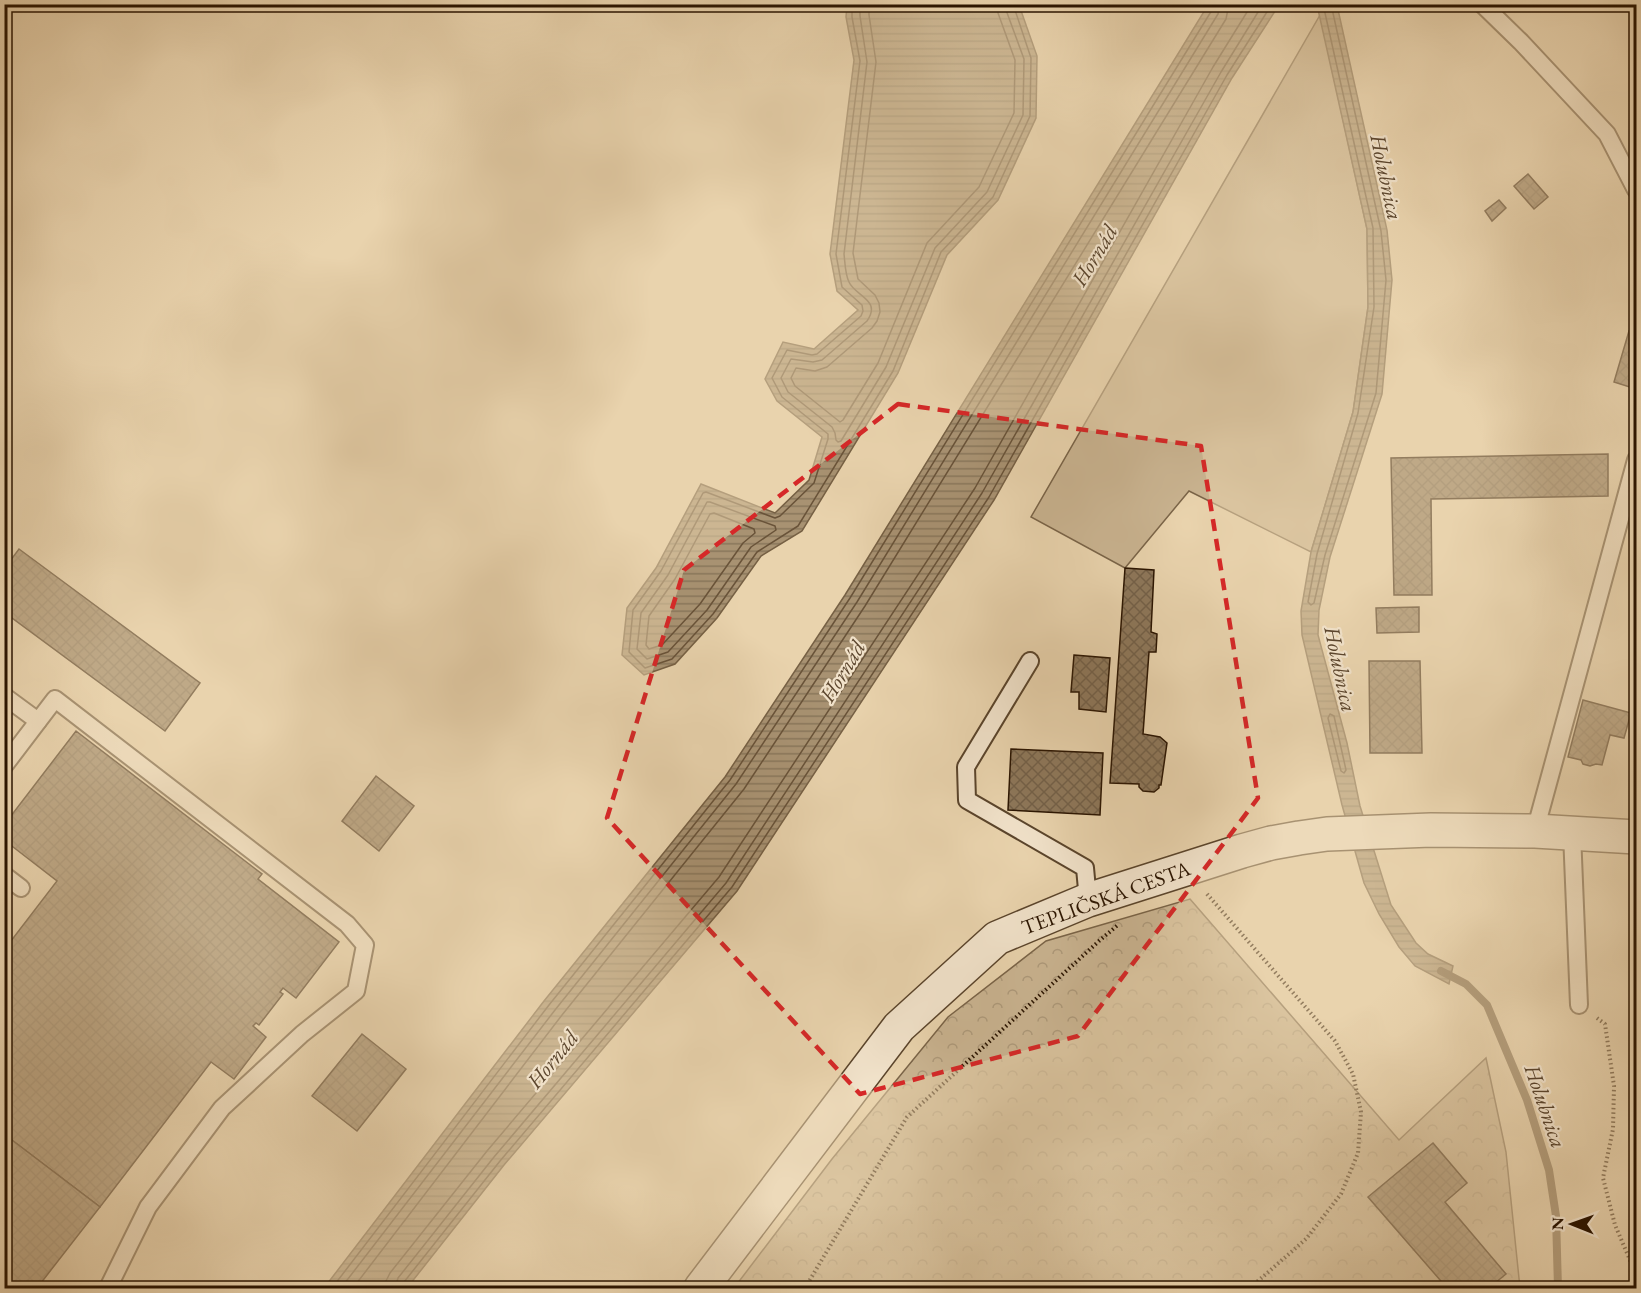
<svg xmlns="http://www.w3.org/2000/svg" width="1641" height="1293" font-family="'EB Garamond',serif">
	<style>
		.grass { fill: #c9b390; stroke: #7a6448; stroke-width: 1.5 }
		.park { fill: url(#park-crowns); stroke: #7a6448; stroke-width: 1.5 }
		.water { fill: url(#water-rules); stroke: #766044; stroke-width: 1.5 }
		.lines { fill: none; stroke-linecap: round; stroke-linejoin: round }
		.shore { stroke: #695339; stroke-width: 1.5 }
		.stream { stroke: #766044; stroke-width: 8 }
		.building { fill: url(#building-cross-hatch); stroke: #2a1400; stroke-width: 1.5 }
		.service-casing { stroke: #5a442b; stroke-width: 20 }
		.tertiary-casing { stroke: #5a442b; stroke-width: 36 }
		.path { stroke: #2a1400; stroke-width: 4; stroke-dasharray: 1.5 3; stroke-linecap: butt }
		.service { stroke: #f1e2ca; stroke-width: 16 }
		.tertiary { stroke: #f1e2ca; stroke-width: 33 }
		.marked { fill: none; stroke: #d62828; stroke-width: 4.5; stroke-dasharray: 12 8; stroke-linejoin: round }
		.labels { text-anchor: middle; stroke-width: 4.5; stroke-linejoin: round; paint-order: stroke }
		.street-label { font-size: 21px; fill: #2a1400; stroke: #f1e2ca }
		.water-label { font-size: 22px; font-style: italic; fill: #5c462e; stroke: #f1e2ca }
	</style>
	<defs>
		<pattern id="park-crowns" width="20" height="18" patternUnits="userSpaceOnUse" patternTransform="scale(1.5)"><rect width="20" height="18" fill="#c9b390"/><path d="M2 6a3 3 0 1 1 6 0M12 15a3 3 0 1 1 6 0" fill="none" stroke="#ad997a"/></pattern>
		<pattern id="water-rules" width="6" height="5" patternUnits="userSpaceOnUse" patternTransform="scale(1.5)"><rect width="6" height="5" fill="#a89272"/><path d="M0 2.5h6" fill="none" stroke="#89765b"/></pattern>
		<pattern id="building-cross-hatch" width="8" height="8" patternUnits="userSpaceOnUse" patternTransform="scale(1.5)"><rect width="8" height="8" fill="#8d775a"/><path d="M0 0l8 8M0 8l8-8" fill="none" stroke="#736048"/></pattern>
	</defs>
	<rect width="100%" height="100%" fill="#e9d3ad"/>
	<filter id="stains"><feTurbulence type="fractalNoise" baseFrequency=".00333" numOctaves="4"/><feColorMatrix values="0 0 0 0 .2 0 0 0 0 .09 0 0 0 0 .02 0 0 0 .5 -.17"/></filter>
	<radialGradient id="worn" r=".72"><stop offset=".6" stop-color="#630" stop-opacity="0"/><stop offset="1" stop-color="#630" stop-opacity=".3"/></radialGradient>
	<polygon class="grass" points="1320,15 1367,229 1368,307 1353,412 1311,552 1189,491 1125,568 1031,517"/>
	<polygon class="park" points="1190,899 1399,1140 1486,1058 1506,1152 1520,1288 734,1288 832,1159 948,1017 1046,941"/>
	<g class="water">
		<polygon points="847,5 1019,5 1037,56 1036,118 998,200 947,255 898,373 802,531 761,556 717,618 675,664 644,675 622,655 627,608 656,568 701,484 775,513 809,480 822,437 777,401 765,379 783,342 814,349 858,310 837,291 830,254 854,60 846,17"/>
		<polygon points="1208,5 1279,5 1232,78 994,500 737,891 504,1165 407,1288 324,1288 544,1001 725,777 845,595"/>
		<polygon points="1317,5 1337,5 1387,230 1392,280 1382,394 1330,557 1319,610 1318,635 1347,743 1360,806 1391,905 1416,943 1428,954 1453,966 1449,984 1415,966 1399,947 1379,914 1364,883 1342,805 1302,635 1301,611 1311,552 1353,412 1368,307 1367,229"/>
	</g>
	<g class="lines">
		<g class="shore">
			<polyline points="852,4 852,17 860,61 836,254 842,287 862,305 863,311 861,316 817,354 812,355 787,350 772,378 782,397 828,434 828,439 814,483 780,516 775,518 706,492 703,493 661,571 633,610 629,652 645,668 672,659 713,614 757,552 798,526 893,371 941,252 993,197 1030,116 1031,58 1013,4"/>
			<path d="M 860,4 L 860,16 L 867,62 L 844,254 C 845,262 845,274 849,282 C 855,296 882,300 867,321 L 822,360 L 813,362 L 791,359 L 781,378 L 788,392 L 832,427 L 835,433 L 836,440 L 838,442 L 841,441 L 886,367 L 935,248 L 987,192 L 1023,115 L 1024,59 L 1006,10 L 1006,4"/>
			<polyline points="869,4 869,15 876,62 853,253 858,279 875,295 879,303 880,312 877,321 872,328 827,367 815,371 796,368 791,378 795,386 840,422 843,420 878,363 927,243 979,187 1014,113 1015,60 998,13 997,4"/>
			<polyline points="1323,4 1373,228 1374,307 1358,413 1317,554 1308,602 1311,605 1314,603 1325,555 1376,393 1386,280 1381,231 1331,4"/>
			<polygon points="707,502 710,502 775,526 776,530 751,547 707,610 668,652 647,659 637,649 641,613 668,575"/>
			<polygon points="714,513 754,529 755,533 743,543 700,604 662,645 649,649 646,645 649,616 675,579 710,514"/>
			<polygon points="1330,714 1334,716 1346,770 1344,773 1341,771 1328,718"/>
			<polyline points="332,1288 549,1005 730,780 850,598 1212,10 1213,4"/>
			<polyline points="341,1288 555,1010 736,784 857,602 1218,14 1220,4"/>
			<polyline points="353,1288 562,1015 744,789 865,606 1226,19 1229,4"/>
			<polyline points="386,1288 386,1281 390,1273 487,1151 719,877 975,488 1213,67 1252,4"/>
			<polyline points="395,1288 398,1278 494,1157 726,883 982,493 1221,72 1263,4"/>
			<polyline points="402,1288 404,1282 500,1161 732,887 989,497 1227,75 1272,4"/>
		</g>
		<polyline class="stream" points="1441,971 1466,984 1487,1005 1527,1100 1549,1170 1556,1216 1558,1288"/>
	</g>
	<g class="building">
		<polygon points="1528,174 1548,197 1534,209 1514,186"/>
		<polygon points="1499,200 1506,208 1492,221 1485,211"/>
		<polygon points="1629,331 1636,333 1636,389 1614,382"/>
		<polygon points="1608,454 1608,496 1431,499 1432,595 1394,595 1391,458"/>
		<polygon points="19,549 200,683 165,731 4,612 4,569"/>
		<polygon points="1125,568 1154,570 1151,632 1157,634 1156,652 1149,652 1143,734 1160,737 1167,743 1161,785 1159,785 1159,788 1154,792 1143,791 1139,787 1139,784 1110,783"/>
		<polygon points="1419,607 1419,632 1377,633 1376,608"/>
		<polygon points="1074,655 1110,658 1106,712 1079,709 1079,692 1071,692"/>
		<polygon points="1369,661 1420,661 1422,753 1370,753"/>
		<polygon points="1583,700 1631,713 1624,738 1610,735 1602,765 1596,764 1590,766 1583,764 1581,760 1568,757"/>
		<polygon points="76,731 262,874 258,879 339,942 296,998 283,988 280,992 283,994 259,1025 256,1023 253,1026 266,1037 234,1079 211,1062 100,1207 4,1134 4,950 57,881 4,840 4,825"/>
		<polygon points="1011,749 1103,753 1100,815 1008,810"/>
		<polygon points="376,776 414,806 379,851 342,821"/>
		<polygon points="362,1034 406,1069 357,1131 312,1096"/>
		<polygon points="4,1134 100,1207 37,1288 4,1288"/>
		<polygon points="1433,1143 1467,1183 1445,1202 1506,1274 1489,1288 1447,1288 1368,1197"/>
	</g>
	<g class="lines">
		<defs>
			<g id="service">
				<polyline points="1482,4 1521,42 1607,134 1636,190"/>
				<polyline points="1030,661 966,767 967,800 1085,868 1088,900"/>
				<polyline points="4,696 38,721"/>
				<polyline points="4,766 55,699 347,924 365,945 356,991 302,1034 222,1108 148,1207 108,1288"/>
				<polyline points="1535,831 1636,460"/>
				<polyline points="1572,833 1579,1005"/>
				<polyline points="4,875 21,888"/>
			</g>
			<polyline id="tertiary" points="701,1288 899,1027 997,938 1088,900 1242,851 1271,843 1299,838 1327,834 1431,830 1535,831 1636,837"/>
		</defs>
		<use href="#service" class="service-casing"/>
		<use href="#tertiary" class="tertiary-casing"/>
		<g class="path">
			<polyline points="1207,894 1335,1041 1353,1074 1361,1112 1358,1153 1341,1194 1306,1239 1250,1288"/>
			<polyline points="1597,1018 1605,1024 1614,1086 1613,1129 1603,1178 1615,1225 1636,1274"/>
			<polyline points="805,1288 907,1117 1099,941 1119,924"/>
		</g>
		<use href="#service" class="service"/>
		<use href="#tertiary" class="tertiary"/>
	</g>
	<path d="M0 0H1641V1293H0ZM 898,404 L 1201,446 L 1258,798 L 1078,1036 L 860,1094 L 607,818 L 684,570 Z" fill="#e9d3ad" fill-opacity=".55" fill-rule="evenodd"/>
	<path class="marked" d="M 898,404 L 1201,446 L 1258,798 L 1078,1036 L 860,1094 L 607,818 L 684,570 Z"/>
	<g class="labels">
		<g class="street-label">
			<text transform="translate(1106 898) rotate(-20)" y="7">TEPLIČSKÁ CESTA</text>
		</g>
		<g class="water-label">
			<text transform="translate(1387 177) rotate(78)" y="8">Holubnica</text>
			<text transform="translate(1094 255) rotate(-59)" y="8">Hornád</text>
			<text transform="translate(1341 669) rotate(78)" y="8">Holubnica</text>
			<text transform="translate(842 671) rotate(-59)" y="8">Hornád</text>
			<text transform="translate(552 1059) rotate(-51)" y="8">Hornád</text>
			<text transform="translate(1546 1106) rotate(71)" y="8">Holubnica</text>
		</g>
	</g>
	<rect width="1641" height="1293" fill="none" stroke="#e9d3ad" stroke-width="24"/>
	<rect x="6" y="6" width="1629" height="1281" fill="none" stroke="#2a1400" stroke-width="3"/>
	<rect x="12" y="12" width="1617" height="1269" fill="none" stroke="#2a1400" stroke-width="1.5"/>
	<g transform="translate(1572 1224) rotate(271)" stroke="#f1e2ca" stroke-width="4.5" paint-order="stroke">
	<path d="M0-4.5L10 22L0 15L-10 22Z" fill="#2a1400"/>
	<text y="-9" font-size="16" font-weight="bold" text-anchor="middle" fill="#2a1400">N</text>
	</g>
	<rect width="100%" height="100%" filter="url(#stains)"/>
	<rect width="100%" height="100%" fill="url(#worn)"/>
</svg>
